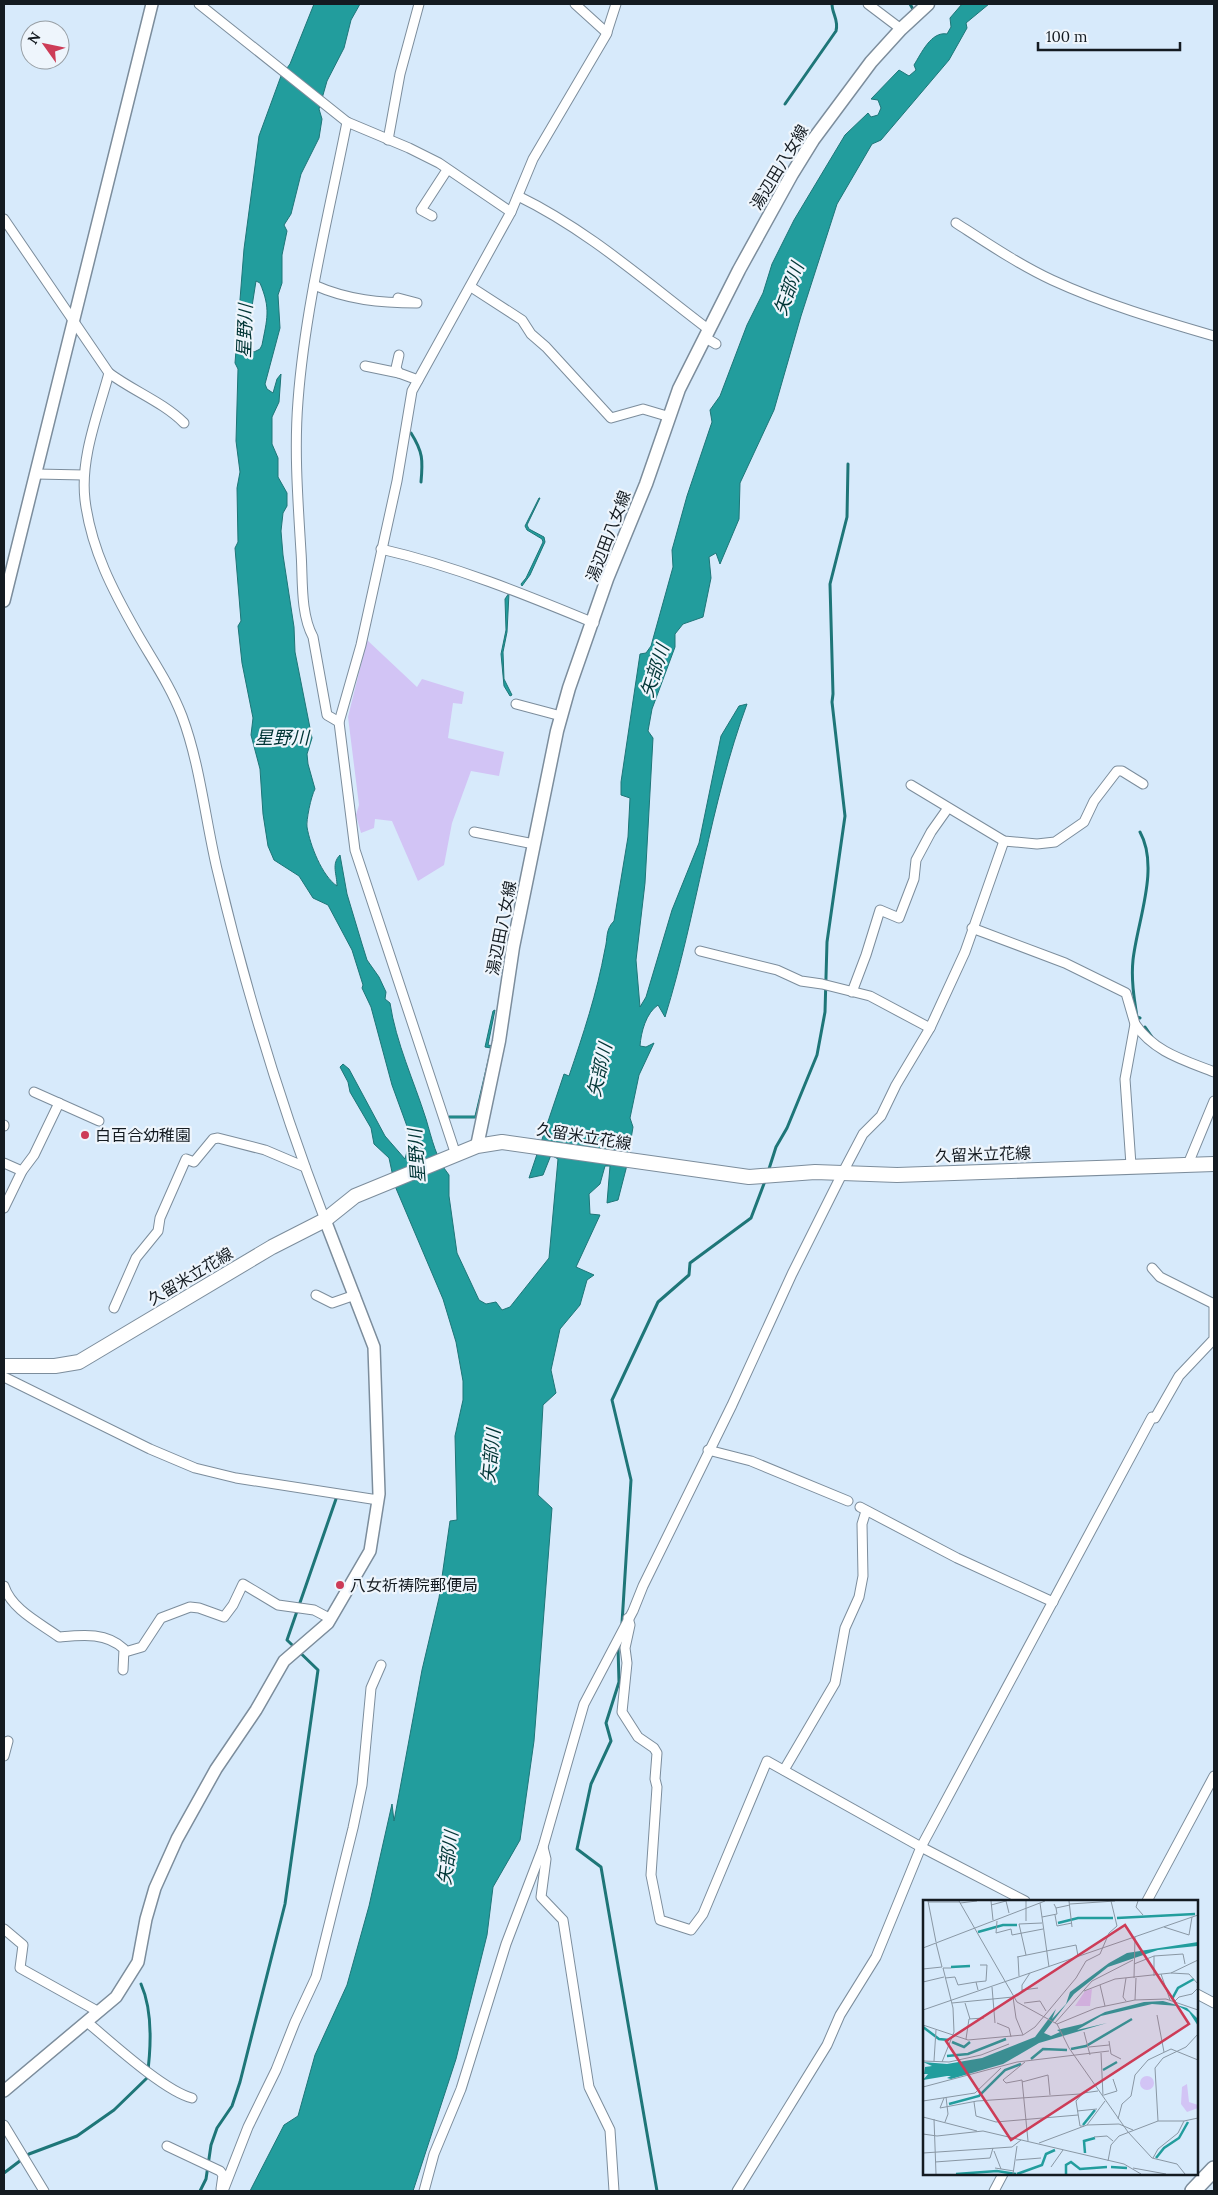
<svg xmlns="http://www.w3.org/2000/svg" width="1218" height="2195" font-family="Lora,'Noto Sans JP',serif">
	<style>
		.green { fill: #d2c4f5 }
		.water { fill: #229d9d; stroke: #1e7678; fill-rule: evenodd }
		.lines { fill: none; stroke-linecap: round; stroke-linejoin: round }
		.stream { stroke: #1e7678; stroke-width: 3 }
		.minor-casing { stroke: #7c8d9c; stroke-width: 11 }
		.tertiary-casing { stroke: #7c8d9c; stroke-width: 14 }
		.secondary-casing { stroke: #7c8d9c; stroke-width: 15 }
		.primary-casing { stroke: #7c8d9c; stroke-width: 16 }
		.trunk-casing { stroke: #7c8d9c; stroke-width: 18 }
		.minor { stroke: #fff; stroke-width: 9 }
		.tertiary { stroke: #fff; stroke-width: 11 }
		.secondary { stroke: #fff; stroke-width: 12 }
		.primary { stroke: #fff; stroke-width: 14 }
		.trunk { stroke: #fff; stroke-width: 15 }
		.poi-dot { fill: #cd3c57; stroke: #eef5fc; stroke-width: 2 }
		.labels { text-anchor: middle; stroke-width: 4.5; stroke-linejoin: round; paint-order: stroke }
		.street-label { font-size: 16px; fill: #141b21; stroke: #eef5fc }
		.poi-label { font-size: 16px; fill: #141b21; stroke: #eef5fc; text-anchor: start }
		.water-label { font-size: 18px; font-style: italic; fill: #003535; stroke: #eef5fc }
		.inset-river { fill: none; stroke: #229d9d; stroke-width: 2.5 }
		.inset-road { fill: none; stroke: #8997a4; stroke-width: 1 }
		.view { fill: #cd3c57; fill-opacity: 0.15; stroke: #cd3c57; stroke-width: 2.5 }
		.inset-edge { fill: none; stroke: #141b21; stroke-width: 2.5 }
	</style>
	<rect width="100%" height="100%" fill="#d7eafb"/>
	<polygon class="green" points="367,640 417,687 422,679 464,692 462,704 453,703 448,738 504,752 499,776 471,771 452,823 444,865 418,881 392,821 375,819 374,828 361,833 356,815 359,805 348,717"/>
	<g class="water">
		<path d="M 314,4 L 360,4 L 351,20 L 344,48 L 327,81 L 319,109 L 322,119 L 319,138 L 301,174 L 291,214 L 284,225 L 287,231 L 282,255 L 282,283 L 278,295 L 280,328 L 265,384 L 267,389 L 273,393 L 277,379 L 281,374 L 279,402 L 272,417 L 272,444 L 278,458 L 278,477 L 287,493 L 287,506 L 283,513 L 281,531 L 283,555 L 294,627 L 295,652 L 312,738 L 307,754 L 308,764 L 315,789 C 311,796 306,821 307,827 C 310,845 322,876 337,886 C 337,874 331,864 340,855 L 347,894 L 362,944 L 367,960 L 379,977 L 386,992 L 385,999 L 390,1003 C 396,1043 414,1081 426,1119 C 432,1139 436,1159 449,1175 L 449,1196 L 457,1253 L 479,1300 L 486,1304 L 496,1302 L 502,1310 L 510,1307 L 549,1258 L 558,1159 L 551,1155 L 543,1175 L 529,1178 L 564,1074 L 569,1076 C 583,1035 597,993 605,949 C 608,938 605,930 614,921 L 628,837 L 630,798 L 621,795 L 621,782 L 640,654 L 646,653 L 651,646 L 673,567 L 672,550 L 687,496 L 712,422 L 710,410 L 720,396 L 747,325 L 763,293 L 772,264 L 794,220 L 845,135 L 868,113 L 871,117 L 878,115 L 881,108 L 878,100 L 871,99 L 899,70 L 909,76 L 916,70 L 914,65 C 921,54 931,31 947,34 L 951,27 L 950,18 L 962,4 L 989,4 L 966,23 L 967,28 L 949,60 L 881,140 L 872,144 L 837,204 L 801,316 L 774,410 L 740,483 L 739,519 L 720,564 L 716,553 L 709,557 L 711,578 L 703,617 L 683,624 L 675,634 L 675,647 L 652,709 L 648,731 L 653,738 L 645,883 L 636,960 L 640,1007 L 646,997 L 672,910 L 699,843 L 721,736 L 739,706 L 747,704 C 710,804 697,914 665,1017 L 658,1005 C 646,1013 641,1032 640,1046 L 646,1047 L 654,1043 L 639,1075 L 630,1118 L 633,1127 L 626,1169 L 618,1200 L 607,1203 L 610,1166 L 605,1166 L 600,1184 L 589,1194 L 590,1214 L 600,1215 L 576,1267 L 594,1275 L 587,1280 L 580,1305 L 560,1329 L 551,1370 L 556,1393 L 543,1405 L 538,1495 L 552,1508 L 534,1741 L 520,1840 L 493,1887 L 487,1935 L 456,2059 L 413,2191 L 250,2191 L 284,2125 L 298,2116 L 315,2055 L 347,1985 L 369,1906 L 392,1804 L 394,1821 L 422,1670 L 439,1598 L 450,1521 L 457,1520 L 455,1436 L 463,1400 L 463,1381 L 456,1342 L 443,1299 L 395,1186 L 389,1158 L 374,1144 L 371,1128 L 350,1092 L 348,1082 L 340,1067 L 343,1064 L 349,1069 L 385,1136 L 405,1159 L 410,1140 L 408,1129 L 392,1085 L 371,1007 L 362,988 L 363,985 L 352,950 L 328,905 L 313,898 L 299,876 L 274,860 L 268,846 L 263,814 L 260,769 L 251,735 L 253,718 L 242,663 L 238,626 L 241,621 L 235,548 L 238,542 L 237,488 L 240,472 L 236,441 L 238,369 L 235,363 L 244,249 L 259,136 L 281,76 L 290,64 ZM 256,281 L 260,283 C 271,309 267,319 262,345 L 260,349 L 254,352 L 249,348 L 250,319 Z"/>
		<polygon points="539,498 540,498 527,525 529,529 544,537 545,542 530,575 522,586 521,584 526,578 543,542 542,539 527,530 525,526"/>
		<polygon points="509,593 507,632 503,652 504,679 512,695 510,696 504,686 501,654 506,630 505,599"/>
		<polygon points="495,1010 488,1045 493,1046 476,1118 449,1118 449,1116 475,1116 491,1048 485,1047 493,1011"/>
	</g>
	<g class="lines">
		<g class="stream">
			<polyline points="910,4 914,11"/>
			<path d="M 785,104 L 836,31 C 839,20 832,14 832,4"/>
			<path d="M 411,433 C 423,452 423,460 421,482"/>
			<path d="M 1140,1018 L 1137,1017 C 1134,998 1131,979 1133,960 C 1137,922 1160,868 1140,832"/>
			<polyline points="1145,1027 1152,1037"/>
			<polyline points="768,1172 776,1147 787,1128 817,1055 825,1012 827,942 845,816 832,702 833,694 830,584 847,517 848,464"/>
			<polyline points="622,1623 631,1480 612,1400 658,1302 689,1275 690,1263 751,1218 765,1181"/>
			<polyline points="618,1647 619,1682 606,1723 611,1741 591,1784 577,1849 601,1867 657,2191"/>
			<path d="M 4,2173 L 29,2154 L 77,2136 L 114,2110 L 147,2078 C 151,2049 153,2011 141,1984"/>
			<polyline points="200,2191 206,2179 211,2145 217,2128 232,2106 240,2082 285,1904 318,1670 287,1640 336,1499"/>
		</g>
		<defs>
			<g id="minor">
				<polyline points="199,4 347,122 409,148 439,163 511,212"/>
				<polyline points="575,4 607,33"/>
				<polyline points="868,4 901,29"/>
				<polyline points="388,140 400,74 419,4"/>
				<path d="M 518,196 C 588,230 646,282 708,329"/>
				<polyline points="432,216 421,210 447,170"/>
				<path d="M 4,219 L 109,373 C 98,414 80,458 85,500 C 91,549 113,591 137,633 C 153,661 170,685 182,716 C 200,764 205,818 217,869 C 245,987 281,1106 325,1220"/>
				<path d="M 956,223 C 987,243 1018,264 1052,280 C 1104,304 1159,320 1214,336"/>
				<path d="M 314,285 C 348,300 380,303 417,303 L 398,298"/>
				<polyline points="471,287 522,320 531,334 546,347 611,418 643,409 670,417"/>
				<polyline points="704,337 716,344"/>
				<polyline points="399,355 396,368 399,373 418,380"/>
				<polyline points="365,366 399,373"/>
				<path d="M 109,373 C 133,391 163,402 184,423"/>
				<polyline points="36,474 84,475"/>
				<path d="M 381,549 C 455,566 524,594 594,623"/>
				<polyline points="516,704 561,716"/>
				<path d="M 339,722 L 327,715 L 313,637 C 300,613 303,578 301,552 C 298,502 294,451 298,401 C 305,308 329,213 347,122"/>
				<polyline points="911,785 1004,841 1037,844 1055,842 1084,822 1094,801 1117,771 1122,771 1143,784"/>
				<polyline points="474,832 534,844"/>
				<polyline points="972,928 1065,963 1126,993 1135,1024 1125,1079 1131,1165"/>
				<polyline points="700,951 777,970 801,981 822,984 870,996 930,1028"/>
				<polyline points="852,992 866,955 880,910 899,918 914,879 916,860 931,832 948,808"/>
				<path d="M 1135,1024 C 1154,1052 1184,1060 1214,1072"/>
				<polyline points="34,1092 99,1121"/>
				<polyline points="4,1125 4,1126"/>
				<polyline points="456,1155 355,850 339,722 361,645 397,481 412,391 511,212 533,159 606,35 616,4"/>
				<polyline points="4,1163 22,1171"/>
				<polyline points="1188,1164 1214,1101"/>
				<polyline points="4,1208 22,1171 34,1155 59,1103"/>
				<polyline points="1152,1268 1160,1277 1214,1304"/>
				<polyline points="316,1295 332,1303 355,1295"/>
				<polyline points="114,1308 136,1258 158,1231 160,1218 186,1159 194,1162 213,1139 218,1138 265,1150 305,1167"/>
				<polyline points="4,1377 150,1449 195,1468 236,1478 378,1500"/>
				<polyline points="708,1450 751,1461 848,1501"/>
				<polyline points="860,1507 957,1558 1053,1602"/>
				<path d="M 4,1586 C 12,1610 40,1623 59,1637 C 82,1635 106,1632 124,1649 L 123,1670"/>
				<polyline points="628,1618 630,1625 625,1648 627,1663 622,1712 638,1737 654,1748 657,1753 655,1779 657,1787 651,1875 660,1920 691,1930 703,1914 767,1761 921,1847 1025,1901"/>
				<polyline points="125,1652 142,1647 161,1618 190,1607 199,1608 224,1617 233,1605 243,1584 278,1605 314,1610 331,1619"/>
				<polyline points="4,1756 8,1741"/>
				<polyline points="784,1770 835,1683 845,1628 859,1597 863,1576 862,1524 866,1511"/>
				<polyline points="543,1847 546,1859 541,1897 563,1920 589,2087 610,2130 614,2191"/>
				<polyline points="1147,1901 1214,1776"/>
				<polyline points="4,1929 23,1945 20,1968 99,2012"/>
				<polyline points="1197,1994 1214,2003"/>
				<path d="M 87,2022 C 111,2042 164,2091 192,2098"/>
				<polyline points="4,2125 44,2191"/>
				<polyline points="167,2146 220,2171 223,2175 221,2189"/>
				<polyline points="223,2191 248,2127 276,2070 295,2022 316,1977 353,1828 362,1785 371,1688 381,1665"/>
				<polyline points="424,2191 434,2154 461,2089 506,1944 543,1847 584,1704 633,1611 643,1586 732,1405 792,1274 843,1172 863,1134 881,1116 896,1085 930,1028 965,952 1004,841"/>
				<polyline points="737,2191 827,2045 840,2015 876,1957 921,1847 1152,1417 1155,1418 1179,1376 1214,1339 1214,1303"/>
				<polyline points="994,2191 1003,2174"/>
			</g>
			<g id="tertiary">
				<polyline points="4,601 152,4"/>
				<polyline points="4,2091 116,1997 138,1962 146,1919 155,1888 177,1839 216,1769 256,1710 284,1661 328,1623 370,1551 379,1494 374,1347 325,1220"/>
			</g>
			<polyline id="secondary" points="477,1146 499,1041 513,947 557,731 569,688 607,579 646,484 679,389 739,270 792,174 813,140 871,62 901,29 928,4"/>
			<polyline id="primary" points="4,1366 55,1366 79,1362 272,1247 325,1220 355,1196 477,1146 502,1142 749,1177 815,1172 897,1175 1214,1164"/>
			<polyline id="trunk" points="1193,2191 1214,2169"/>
		</defs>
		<use href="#minor" class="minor-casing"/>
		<use href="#tertiary" class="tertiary-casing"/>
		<use href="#secondary" class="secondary-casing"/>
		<use href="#primary" class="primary-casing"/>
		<use href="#trunk" class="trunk-casing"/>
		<use href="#minor" class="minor"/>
		<use href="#tertiary" class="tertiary"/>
		<use href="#secondary" class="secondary"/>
		<use href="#primary" class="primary"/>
		<use href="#trunk" class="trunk"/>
	</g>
	<g class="poi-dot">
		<circle cx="85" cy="1135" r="5"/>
		<circle cx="340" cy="1585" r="5"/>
	</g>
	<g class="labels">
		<g class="street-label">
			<text transform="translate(779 167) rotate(-59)" y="6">湯辺田八女線</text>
			<text transform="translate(608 536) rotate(-69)" y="6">湯辺田八女線</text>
			<text transform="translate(501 928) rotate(-79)" y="6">湯辺田八女線</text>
			<text transform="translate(584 1136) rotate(9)" y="6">久留米立花線</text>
			<text transform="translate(983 1154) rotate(-2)" y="6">久留米立花線</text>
			<text transform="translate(190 1276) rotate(-31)" y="6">久留米立花線</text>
		</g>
		<g class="poi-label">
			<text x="95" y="1141">白百合幼稚園</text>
			<text x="350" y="1591">八女祈祷院郵便局</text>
		</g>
		<g class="water-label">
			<text transform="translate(789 289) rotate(-70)" y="6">矢部川</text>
			<text transform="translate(245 331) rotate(-88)" y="6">星野川</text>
			<text transform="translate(655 671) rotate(-72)" y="6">矢部川</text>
			<text x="282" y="744">星野川</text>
			<text transform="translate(600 1070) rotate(-77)" y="6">矢部川</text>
			<text transform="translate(417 1156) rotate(-94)" y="6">星野川</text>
			<text transform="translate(491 1456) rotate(-84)" y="6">矢部川</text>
			<text transform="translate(448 1858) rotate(-82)" y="6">矢部川</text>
		</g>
	</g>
	<g transform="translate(923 1900)">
		<rect width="275" height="275" fill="#d7eafb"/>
		<path d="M 169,89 L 167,106 L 152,106 L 162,91 ZM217 183a7 7 0 1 1 14 0a7 7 0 1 1-14 0ZM 264,184 L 266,202 L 275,205 L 275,208 L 264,212 L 258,204 L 259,187 Z" fill="#d2c4f5"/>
		<path d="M 275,42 L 274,46 L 235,50 L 185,67 L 151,94 L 121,133 L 128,136 L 137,132 L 134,130 L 159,124 L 182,112 L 221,102 L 240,101 L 264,108 L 275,119 L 275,126 L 266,112 L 255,106 L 229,104 L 178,116 L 154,130 L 184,123 L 116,143 L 80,164 L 28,179 L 24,178 L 28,176 L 24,176 L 0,180 L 5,174 L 1,174 L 2,167 L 9,166 L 0,162 L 24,164 L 59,158 L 112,137 L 133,109 L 129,119 L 143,104 L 147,92 L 186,63 L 204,53 Z" fill="#229d9d"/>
		<path class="inset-river" d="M 194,18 L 272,14M 135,23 L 155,18 L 190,18M 55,32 L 80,25 L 94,25M 28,67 L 47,66M 249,99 L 255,88 L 271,79M 0,127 L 16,139 L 26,140M 29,142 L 41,147 L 47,142M 148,149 L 163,146 L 209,119M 24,156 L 45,154 L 83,139M 108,159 L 120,149 L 144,150M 180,170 L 194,162M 26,204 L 56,196 L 82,170 L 98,164M 160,225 L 172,210M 162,253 L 161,241 L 172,238M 233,258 L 241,248 L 256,238 L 265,222M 188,267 L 204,268M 33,274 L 74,271 L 93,274M 94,274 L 119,265 L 123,254 L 132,250M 143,274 L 143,265 L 148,262 L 157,269 L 184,267"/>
		<path class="inset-road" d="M 5,1 L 13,42M 36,1 L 94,102 L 134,124 L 146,148 L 205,232 L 229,258 L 254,264 L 262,274M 68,1 L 70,20M 103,1 L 103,21M 146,1 L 149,27M 215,1 L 213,7 L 220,15M 5,2 L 37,2M 37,3 L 54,1M 117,3 L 126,67M 131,4 L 133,8 L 147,5M 147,4 L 192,1M 68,5 L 83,1 L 86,13M 132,15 L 134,26 L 149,23M 119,17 L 134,14 L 133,8M 74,21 L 73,33 L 88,29 L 89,35 L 120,29M 241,27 L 266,35 L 269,17M 0,48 L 122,1M 103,55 L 96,24 L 119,23M 94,57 L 153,45 L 155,56M 95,57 L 96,76M 211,64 L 231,56 L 260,54 L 262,64M 0,69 L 19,67 L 13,43M 248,73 L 266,74 L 275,84M 238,74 L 247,100M 231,76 L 231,56M 22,78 L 32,77 L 35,85 L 53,82M 211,78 L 212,37M 0,82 L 21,77M 177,85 L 182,106M 69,87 L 72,123M 55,90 L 53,82 L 63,81 L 64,65 L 57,65M 99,90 L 115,88M 161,91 L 192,79 L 248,73 L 275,60M 99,92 L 99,85 L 107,73M 90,97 L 93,118 L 100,135M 212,100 L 213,78M 203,101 L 200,97 L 203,78M 252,101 L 256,97 L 269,94 L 275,88M 29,103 L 90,97M 42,103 L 47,119M 101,103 L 117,101 L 123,111M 0,110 L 275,15M 234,115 L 241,152M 74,123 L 86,128 L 88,137M 132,123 L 169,81 L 210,60M 134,124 L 173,108 L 212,100 L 243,99 L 275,110M 0,125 L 45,140 L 100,135 L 112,127 L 153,78 L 163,61 L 177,54 L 186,33 L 194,26 L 188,1M 161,132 L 167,155M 43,139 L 46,119 L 61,118M 186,141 L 188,154 L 198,159M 166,147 L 186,145M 178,153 L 180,196M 0,161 L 26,162 L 58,155 L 86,144M 11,161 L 13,130M 19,162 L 31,132 L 30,108 L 20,68 L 28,68M 102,162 L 80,180 L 83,183 L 99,180 L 105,241M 125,175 L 127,195M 99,182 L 125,175M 0,187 L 94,162 L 186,151M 181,195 L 194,191 L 190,179M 21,198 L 17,208 L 54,201 L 157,194M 0,201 L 52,193 L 78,168M 51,202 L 53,216 L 73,222 L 155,215M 154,211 L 174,209M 0,217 L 54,231M 11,219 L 13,274M 195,219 L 199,204 L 208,196 L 212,175 L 225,160 L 248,149 L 275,160M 235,221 L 232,168 L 240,158 L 263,147 L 275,134M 22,222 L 25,214 L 23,197M 164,225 L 182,201M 161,226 L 157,226 L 153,201 L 160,193 L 175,191M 0,234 L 14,236 L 60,231 L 201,264 L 218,274M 171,237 L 184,236 L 190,241M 116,243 L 164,225 L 196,224 L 210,230M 71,251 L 78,269M 0,253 L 89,247 L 98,240M 230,258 L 235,249 L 255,233 L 261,221M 93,260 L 118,258M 185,261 L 188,245 L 196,236 L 235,221 L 261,221 L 275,218M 12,262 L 67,258 L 70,248M 128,267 L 140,250M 72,268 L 91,271M 210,268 L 243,274M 90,274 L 94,246"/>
		<path class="view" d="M 202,25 L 266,124 L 88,240 L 23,141 Z"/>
		<rect width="275" height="275" class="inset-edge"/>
	</g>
	<rect width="1218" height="2195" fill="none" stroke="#141b21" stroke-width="10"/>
	<g transform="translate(45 45) rotate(303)"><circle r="24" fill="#eef5fc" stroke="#979ea4"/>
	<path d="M0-4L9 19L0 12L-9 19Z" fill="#cd3c57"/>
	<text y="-8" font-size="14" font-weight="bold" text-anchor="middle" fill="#141b21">N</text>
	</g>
	<path d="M1038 42v8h142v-8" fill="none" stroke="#141b21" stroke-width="2.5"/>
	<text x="1046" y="42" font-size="15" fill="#141b21" stroke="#eef5fc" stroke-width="4" paint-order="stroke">100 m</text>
</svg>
